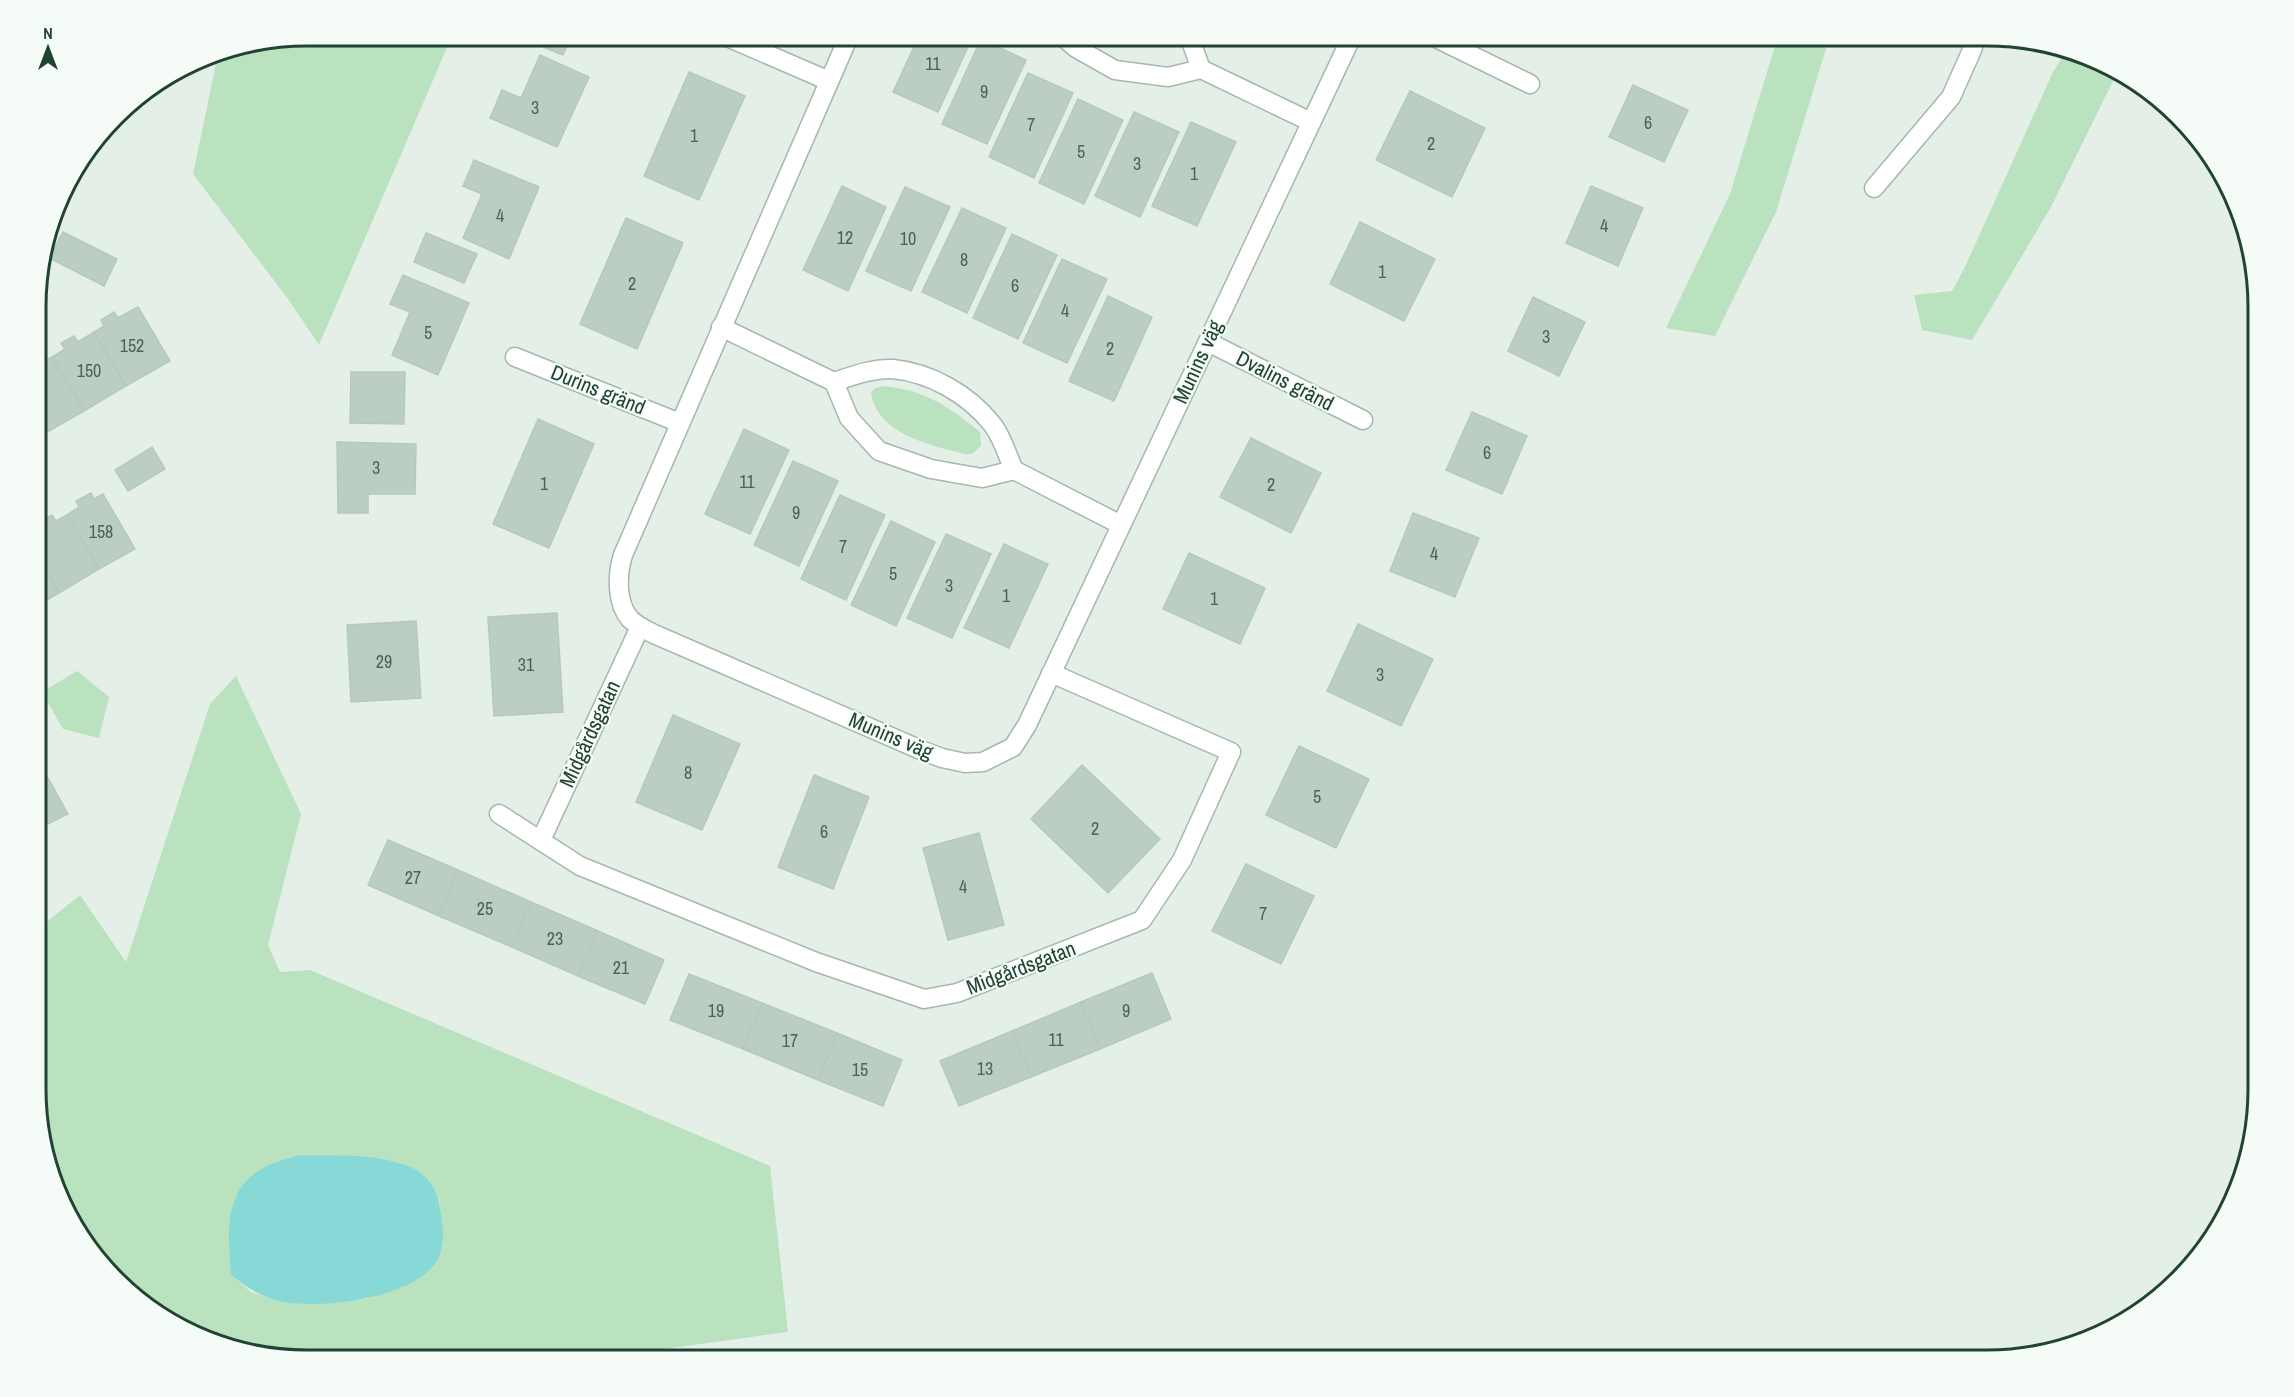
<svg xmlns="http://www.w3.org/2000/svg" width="2294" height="1397" font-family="'Archivo Narrow',sans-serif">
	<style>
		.green { fill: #bbe2bf; fill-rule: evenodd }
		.water { fill: #87d9d8 }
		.building { fill: #bccdc3; stroke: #b5cabe; stroke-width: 1.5 }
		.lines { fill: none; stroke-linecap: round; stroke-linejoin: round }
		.minor-casing { stroke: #a6b8ae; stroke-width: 21 }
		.minor { stroke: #fff; stroke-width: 18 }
		.labels { text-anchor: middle; stroke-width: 4.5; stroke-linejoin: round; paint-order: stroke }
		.number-label { font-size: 18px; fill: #486658 }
		.street-label { font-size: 21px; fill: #214334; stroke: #f5fbf7 }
		.rim { fill: none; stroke: #214334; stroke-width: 3 }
	</style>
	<rect width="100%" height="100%" fill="#e4efe8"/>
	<g class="green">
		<polygon points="307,36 452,36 319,345 288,299 193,174 218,54"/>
		<path d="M 1109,36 L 1170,36 L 1169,45 C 1150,52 1127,42 1109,36 Z"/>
		<polygon points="1778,36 1830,36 1776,212 1715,336 1666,328 1730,194"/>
		<polygon points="2067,50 2117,73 2051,207 1972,340 1922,330 1914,295 1952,291 1965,267 2053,72"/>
		<path d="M 882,386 C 925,390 947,405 980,432 L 981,446 L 972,454 L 965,454 C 931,445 878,435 871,393 L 874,389 Z"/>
		<polygon points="77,671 109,697 99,738 63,729 42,692"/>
		<path d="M 236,676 L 301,814 L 268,945 L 280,972 L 310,970 L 770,1166 L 788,1332 L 650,1351 L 617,1361 L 307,1361 L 237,1352 L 157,1315 L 82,1240 L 38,1125 L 38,929 L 80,895 L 126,962 L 210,704 ZM 300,1155 L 337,1157 L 439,1199 L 443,1246 L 365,1299 L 321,1303 L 280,1301 L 251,1292 L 231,1275 C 225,1210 230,1171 300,1155 Z"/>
	</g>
	<path class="water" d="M 300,1155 C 335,1156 372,1153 405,1165 C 425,1172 437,1186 440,1208 C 443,1227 447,1248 434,1265 C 408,1299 318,1310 279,1301 C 259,1296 246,1287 231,1275 C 225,1209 228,1171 300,1155 Z"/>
	<g class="building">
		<polygon points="516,36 571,36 563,55"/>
		<polygon points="919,36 973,36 938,112 893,92"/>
		<polygon points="981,39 1026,60 987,144 942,124"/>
		<polygon points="540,55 589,77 557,147 490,118 502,90 521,98"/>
		<polygon points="689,72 745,96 699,200 644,176"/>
		<polygon points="1028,73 1073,93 1034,178 989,157"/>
		<polygon points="1633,85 1688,110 1664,162 1609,137"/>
		<polygon points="1410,91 1485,128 1452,197 1376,160"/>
		<polygon points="1078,99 1123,120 1084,204 1039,183"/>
		<polygon points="1134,112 1179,132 1140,217 1095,196"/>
		<polygon points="1191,122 1236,142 1197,226 1152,206"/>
		<polygon points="474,160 539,187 509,259 463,238 482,194 463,186"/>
		<polygon points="842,186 886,207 848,291 803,270"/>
		<polygon points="1591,186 1643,208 1618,266 1566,243"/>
		<polygon points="905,187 950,207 911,291 866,271"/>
		<polygon points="962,208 1006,228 967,313 922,292"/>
		<polygon points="626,218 683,243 637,349 580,324"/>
		<polygon points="1360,222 1435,259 1404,321 1330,284"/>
		<polygon points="63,232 117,259 104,286 49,258"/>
		<polygon points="426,233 477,254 464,283 414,262"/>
		<polygon points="1012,234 1057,255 1018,339 973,318"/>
		<polygon points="1062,259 1107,279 1067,363 1023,343"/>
		<polygon points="403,275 469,303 438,375 392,355 410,312 390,304"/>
		<polygon points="1108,296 1152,317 1114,401 1069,381"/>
		<polygon points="1533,297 1585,322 1559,376 1508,351"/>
		<polygon points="138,307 170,361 126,386 94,332 104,326 101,320 114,312 118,318"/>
		<polygon points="94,332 126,386 84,411 52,357 65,349 61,343 74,336 78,342"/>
		<polygon points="52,357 84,411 42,435 38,429 38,364"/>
		<polygon points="351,372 405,372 404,424 350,423"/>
		<polygon points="1472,412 1527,436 1502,494 1446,470"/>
		<polygon points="538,419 594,444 549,548 493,524"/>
		<polygon points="744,429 789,450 750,534 705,514"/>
		<polygon points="1251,438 1321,473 1291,533 1220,497"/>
		<polygon points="337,442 416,444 415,494 368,494 368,513 338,513"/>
		<polygon points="152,447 165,469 128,491 115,470"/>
		<polygon points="793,461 838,481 799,566 754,545"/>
		<polygon points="91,493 94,499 103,494 135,549 99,569 67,515 79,507 76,501"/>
		<polygon points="840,495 885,515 846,600 801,579"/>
		<polygon points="1413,513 1479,538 1455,597 1390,571"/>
		<polygon points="52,515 56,521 67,515 99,569 59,593 38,558 38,531 42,529 38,522"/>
		<polygon points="891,521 935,542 896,626 851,605"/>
		<polygon points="946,534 991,554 952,638 907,618"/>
		<polygon points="1004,544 1048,564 1009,648 964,628"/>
		<polygon points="1189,553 1265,588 1240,644 1163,609"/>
		<polygon points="38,558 59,593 38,605"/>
		<polygon points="557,613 563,712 494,716 488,617"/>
		<polygon points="416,621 421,698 351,702 347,625"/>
		<polygon points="1358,624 1433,659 1401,726 1327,691"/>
		<polygon points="673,715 740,744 702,830 636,802"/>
		<polygon points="1299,746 1369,779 1336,848 1266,815"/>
		<polygon points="38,760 68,814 42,827 38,820"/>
		<polygon points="1082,765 1160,839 1108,893 1031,819"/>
		<polygon points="814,775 869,797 833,889 778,867"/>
		<polygon points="979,833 1004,925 948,940 923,848"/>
		<polygon points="388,840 458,870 439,916 368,885"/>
		<polygon points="1246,864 1314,896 1281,964 1212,931"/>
		<polygon points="458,870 531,902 512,947 439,916"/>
		<polygon points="531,902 598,931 578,976 512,947"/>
		<polygon points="598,931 664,960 645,1004 578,976"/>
		<polygon points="1152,973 1171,1019 1100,1049 1081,1002"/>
		<polygon points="689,974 762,1003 743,1049 670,1020"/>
		<polygon points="1081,1002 1100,1049 1031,1077 1012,1031"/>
		<polygon points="762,1003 837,1033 818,1080 743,1049"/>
		<polygon points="1012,1031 1031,1077 959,1106 940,1061"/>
		<polygon points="837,1033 902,1060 883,1106 818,1080"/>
	</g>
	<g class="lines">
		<defs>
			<g id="minor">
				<polyline points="725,36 829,81"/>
				<path d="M 849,36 L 623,555 C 617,574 616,603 630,619 C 637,626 646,630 654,634 L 921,750 L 942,758 L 965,763 L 983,762 L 1013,747 L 1027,725 L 1352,36"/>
				<polyline points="1062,36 1076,48 1115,70 1168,77 1201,69 1311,122"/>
				<polyline points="1189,36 1201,69"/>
				<polyline points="1432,36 1530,84"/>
				<polyline points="1874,188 1951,97 1972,50 1976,36"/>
				<polyline points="721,327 834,382 849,418 879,451 931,469 982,478 1014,470 1121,525"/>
				<polyline points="1208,342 1363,420"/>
				<polyline points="515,357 680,423"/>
				<path d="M 834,382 C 852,376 873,368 893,369 C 931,373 968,394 992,424 C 1002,436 1007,455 1014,470"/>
				<polyline points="499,814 580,866 816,962 924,999 957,993 1142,920 1182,860 1231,752 1051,673"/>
				<polyline points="541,840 640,627"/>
			</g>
		</defs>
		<use href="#minor" class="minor-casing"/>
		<use href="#minor" class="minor"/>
	</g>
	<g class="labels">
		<g class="number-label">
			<text x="933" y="70">11</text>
			<text x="984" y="98">9</text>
			<text x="535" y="114">3</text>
			<text x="1648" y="129">6</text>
			<text x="1031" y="131">7</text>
			<text x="694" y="142">1</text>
			<text x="1431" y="150">2</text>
			<text x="1081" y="158">5</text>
			<text x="1137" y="170">3</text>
			<text x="1194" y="180">1</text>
			<text x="500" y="222">4</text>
			<text x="1604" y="232">4</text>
			<text x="845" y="244">12</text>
			<text x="908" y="245">10</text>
			<text x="964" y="266">8</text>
			<text x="1382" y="278">1</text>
			<text x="632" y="290">2</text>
			<text x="1015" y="292">6</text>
			<text x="1065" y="317">4</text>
			<text x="428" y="339">5</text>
			<text x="1546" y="343">3</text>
			<text x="132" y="352">152</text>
			<text x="1110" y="355">2</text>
			<text x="89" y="377">150</text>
			<text x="1487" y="459">6</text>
			<text x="376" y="474">3</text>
			<text x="747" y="488">11</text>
			<text x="544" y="490">1</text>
			<text x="1271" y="491">2</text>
			<text x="796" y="519">9</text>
			<text x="101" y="538">158</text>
			<text x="843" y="553">7</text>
			<text x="1434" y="560">4</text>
			<text x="893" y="580">5</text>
			<text x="949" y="592">3</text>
			<text x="1006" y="602">1</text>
			<text x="1214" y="605">1</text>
			<text x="384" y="668">29</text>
			<text x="526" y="671">31</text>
			<text x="1380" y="681">3</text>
			<text x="688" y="779">8</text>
			<text x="1317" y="803">5</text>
			<text x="1095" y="835">2</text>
			<text x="824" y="838">6</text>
			<text x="413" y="884">27</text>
			<text x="963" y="893">4</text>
			<text x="485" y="915">25</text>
			<text x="1263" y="920">7</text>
			<text x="555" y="945">23</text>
			<text x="621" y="974">21</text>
			<text x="716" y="1017">19</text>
			<text x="1126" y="1017">9</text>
			<text x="1056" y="1046">11</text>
			<text x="790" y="1047">17</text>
			<text x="985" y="1075">13</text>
			<text x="860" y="1076">15</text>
		</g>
		<g class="street-label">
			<text transform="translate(1198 362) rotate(-65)" y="7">Munins väg</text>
			<text transform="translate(1285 381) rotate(27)" y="7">Dvalins gränd</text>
			<text transform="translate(598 390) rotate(22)" y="7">Durins gränd</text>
			<text transform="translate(590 734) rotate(-65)" y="7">Midgårdsgatan</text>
			<text transform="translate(891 736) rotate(23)" y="7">Munins väg</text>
			<text transform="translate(1021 968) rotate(-21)" y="7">Midgårdsgatan</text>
		</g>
	</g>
	<path d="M0 0H2294V1397H0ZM307 46H1987A261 261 0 0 1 2248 307V1089A261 261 0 0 1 1987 1350H307A261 261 0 0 1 46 1089V307A261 261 0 0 1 307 46Z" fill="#f5fbf7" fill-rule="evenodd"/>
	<path class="rim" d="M307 46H1987A261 261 0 0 1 2248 307V1089A261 261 0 0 1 1987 1350H307A261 261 0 0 1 46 1089V307A261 261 0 0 1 307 46Z"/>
	<g transform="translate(48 48)" stroke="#f5fbf7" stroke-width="4.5" paint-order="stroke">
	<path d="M0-4.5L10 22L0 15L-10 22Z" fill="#214334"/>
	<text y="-9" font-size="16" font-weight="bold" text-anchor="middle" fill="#214334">N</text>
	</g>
</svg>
